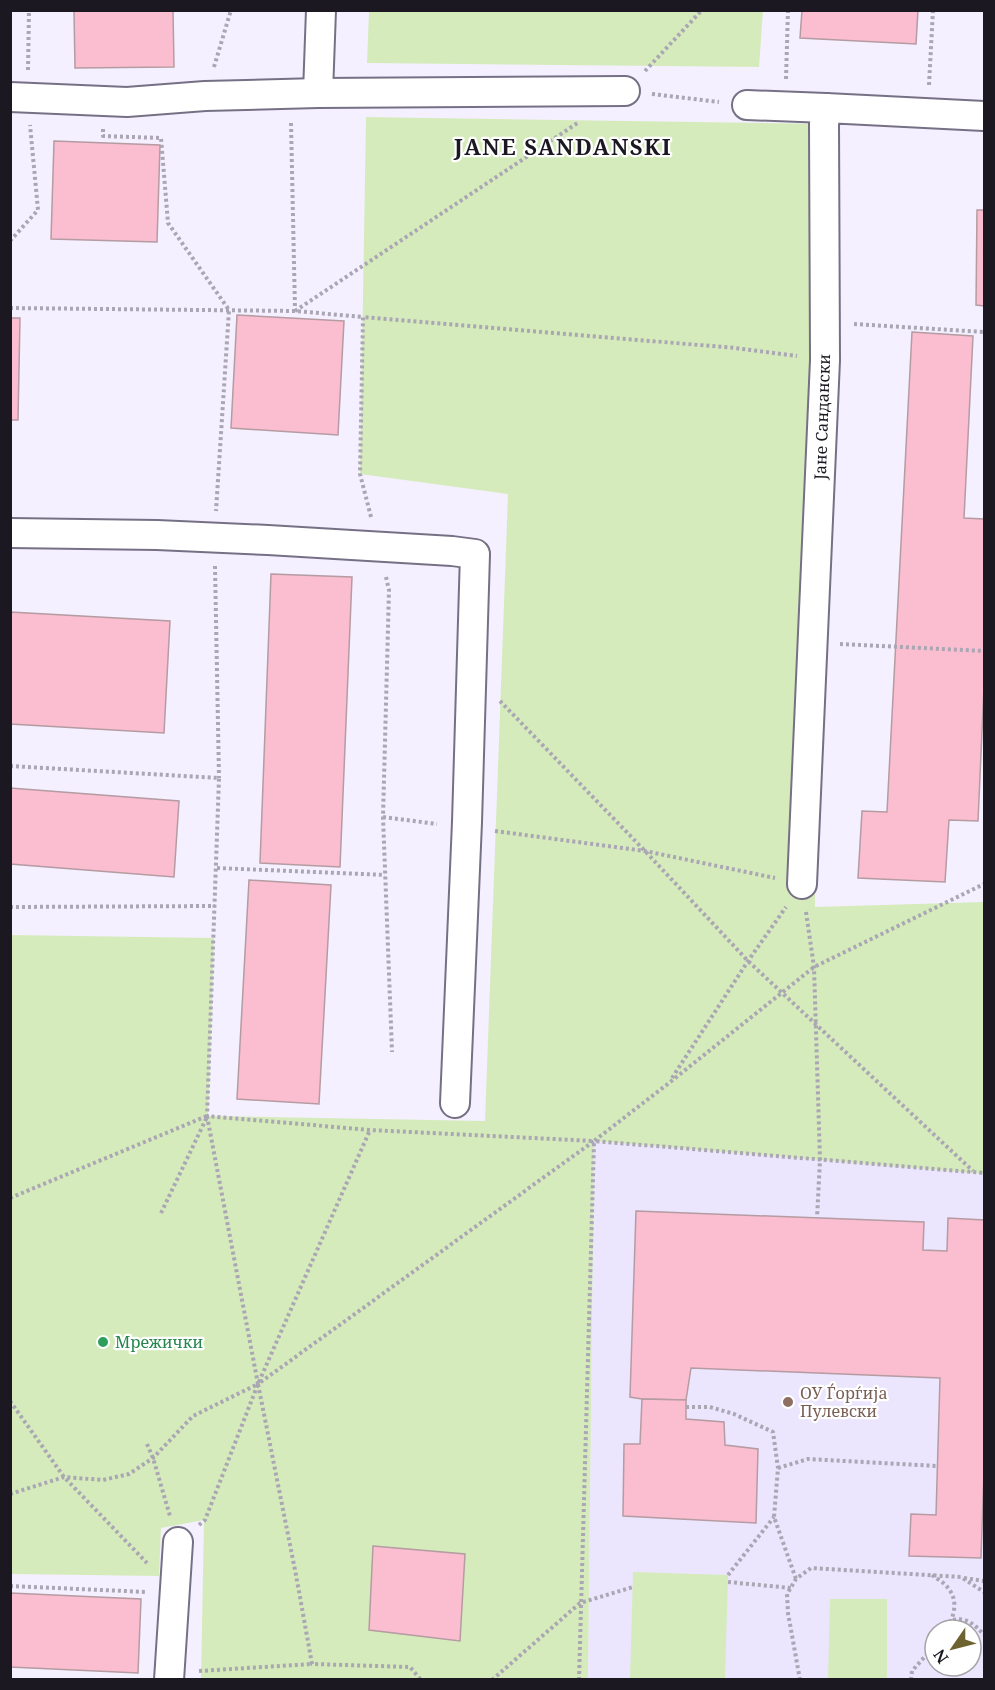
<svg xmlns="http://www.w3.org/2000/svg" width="995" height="1690" font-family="'Noto Serif',serif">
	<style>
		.built { fill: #ece5fe; fill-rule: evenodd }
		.green { fill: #d6ebbc }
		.building { fill: #fabed0; stroke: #b59ba2; stroke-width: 1.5 }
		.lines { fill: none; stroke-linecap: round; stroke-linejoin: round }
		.minor-casing { stroke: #767085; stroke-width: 32 }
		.path { stroke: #aaa6b3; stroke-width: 4; stroke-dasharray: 3 3; stroke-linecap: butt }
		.minor { stroke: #fff; stroke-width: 28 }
		.leisure-dot { fill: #2e9e5b; stroke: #fff; stroke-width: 2 }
		.education-dot { fill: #8d6e63; stroke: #fff; stroke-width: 2 }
		.labels { text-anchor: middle; stroke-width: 4.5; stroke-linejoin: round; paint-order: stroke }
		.street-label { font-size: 16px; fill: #1b1821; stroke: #fff }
		.leisure-label { font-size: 16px; fill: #27864d; stroke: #fff; text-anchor: start }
		.education-label { font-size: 16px; fill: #785e54; stroke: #fff; text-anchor: start }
		.district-label { font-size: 22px; font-weight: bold; letter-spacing: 1.5px; fill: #1b1821; stroke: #fff }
	</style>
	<rect width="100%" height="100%" fill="#f4f0ff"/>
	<path class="built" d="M 594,1141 L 984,1174 L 984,1679 L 588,1680 ZM 935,1630 L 971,1630 L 971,1666 L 935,1666 Z"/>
	<g class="green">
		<polygon points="369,11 369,10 763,11 759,67 367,63"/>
		<polygon points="366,117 824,124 815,907 984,902 984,1174 594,1141 588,1679 201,1679 204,1520 161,1528 159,1576 11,1574 11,935 214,938 208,1116 485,1121 508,494 360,474"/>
		<polygon points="633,1572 728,1575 725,1679 630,1679"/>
		<polygon points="830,1599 887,1599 887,1679 828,1679"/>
	</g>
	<g class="building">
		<polygon points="74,10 173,10 174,67 75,68"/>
		<polygon points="802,10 918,10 916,44 800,38"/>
		<polygon points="54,141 160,145 157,242 51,239"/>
		<polygon points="977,210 984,210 984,306 976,305"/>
		<polygon points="237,315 344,321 338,435 231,428"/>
		<polygon points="10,318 20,318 18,420 10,420"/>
		<polygon points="912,332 973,336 964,518 984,519 984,687 978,821 949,820 945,882 858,878 862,811 887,812"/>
		<polygon points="271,574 352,577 340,867 260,863"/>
		<polygon points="10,612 170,621 164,733 10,724"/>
		<polygon points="10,788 179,801 174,877 10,864"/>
		<polygon points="249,880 331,885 319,1104 237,1099"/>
		<polygon points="636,1211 924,1222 923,1250 947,1251 948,1218 984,1220 984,1472 981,1558 909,1556 911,1514 936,1515 940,1378 691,1368 686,1400 642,1399 630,1397"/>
		<polygon points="642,1399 686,1400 686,1419 724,1422 725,1445 758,1449 756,1523 623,1516 624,1444 640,1444"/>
		<polygon points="373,1546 465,1554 460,1641 369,1630"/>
		<polygon points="10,1593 141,1599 138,1673 10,1667"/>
	</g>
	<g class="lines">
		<defs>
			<g id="minor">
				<polyline points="318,93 321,10"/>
				<polyline points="10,97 127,102 205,96 318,93 625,91"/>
				<polyline points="747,105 826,108"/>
				<polyline points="10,533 157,535 268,540 452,551 475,554 467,822 455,1103"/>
				<polyline points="802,884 825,360 824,124 826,108 984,116"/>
				<polyline points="169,1680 178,1542"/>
			</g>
		</defs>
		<use href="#minor" class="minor-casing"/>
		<g class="path">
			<polyline points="214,67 231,10"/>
			<polyline points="28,70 29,10"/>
			<polyline points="645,71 702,10"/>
			<polyline points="786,79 788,10"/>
			<polyline points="929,85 933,10"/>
			<polyline points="652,94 719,102"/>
			<polyline points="291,123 295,310"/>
			<polyline points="103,129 103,136 161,138 168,223 229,310 216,511"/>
			<polyline points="10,241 38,210 30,125"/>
			<polyline points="10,308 295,311 363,317"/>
			<polyline points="295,311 579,122"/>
			<polyline points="854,324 984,332"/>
			<polyline points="371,517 360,474 363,317 735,348 797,356"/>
			<polyline points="215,566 219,778"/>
			<polyline points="386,577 389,590 383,817 392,1052"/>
			<polyline points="840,644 984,651"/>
			<polyline points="500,701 645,851 748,961 973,1171"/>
			<polyline points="10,766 219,778 207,1116 370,1130 594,1141 669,1083 814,967 984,884"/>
			<polyline points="383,817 437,824"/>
			<polyline points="495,831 645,851 775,878"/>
			<polyline points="217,868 385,875"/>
			<polyline points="10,907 215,906"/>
			<polyline points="806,912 814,967 820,1160 817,1218"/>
			<polyline points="672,1078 748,961 786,907"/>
			<polyline points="207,1116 258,1384 594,1141 984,1173"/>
			<polyline points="10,1198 207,1116"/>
			<polyline points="161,1213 207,1117"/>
			<polyline points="10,1401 64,1477 147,1563"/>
			<polyline points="686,1407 710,1407 734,1414 773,1432 778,1468 774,1517 796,1579"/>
			<polyline points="147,1444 153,1458 170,1516"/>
			<polyline points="778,1468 808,1459 937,1466"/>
			<polyline points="10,1494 64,1477 103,1480 129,1474 153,1458 193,1416 258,1384 296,1575 312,1664 410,1667 421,1680"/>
			<polyline points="199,1525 205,1520 258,1384 370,1130"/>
			<polyline points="728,1575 774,1517"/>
			<path d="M 932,1575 C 937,1579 945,1583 948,1588 C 959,1601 954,1617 946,1630"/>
			<polyline points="964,1578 984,1581"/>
			<polyline points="728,1582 791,1588"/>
			<polyline points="10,1586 147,1592"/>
			<path d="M 953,1620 C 967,1617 975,1625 984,1635"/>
			<polyline points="199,1671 312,1664"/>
			<polyline points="492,1680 580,1603 633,1587"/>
			<polyline points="579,1680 594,1142"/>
			<polyline points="800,1680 788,1613 787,1594 796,1579 811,1568 961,1577 984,1592"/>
			<polyline points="911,1680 912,1671 935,1645"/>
		</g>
		<use href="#minor" class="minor"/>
	</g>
	<circle class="leisure-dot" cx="103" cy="1342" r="6"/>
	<circle class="education-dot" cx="788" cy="1402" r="6"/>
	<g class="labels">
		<g class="street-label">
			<text transform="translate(822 417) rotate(-88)" y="6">Јане Сандански</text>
		</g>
		<g class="leisure-label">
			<text x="115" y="1348">Мрежички</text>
		</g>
		<g class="education-label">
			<text x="800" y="1399">ОУ Ѓорѓија<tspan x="800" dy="18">Пулевски</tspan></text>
		</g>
		<g class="district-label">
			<text x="563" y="155">JANE SANDANSKI</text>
		</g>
	</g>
	<rect width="995" height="1690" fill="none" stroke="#1b1821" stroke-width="24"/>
	<g transform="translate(953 1648) rotate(235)"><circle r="28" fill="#ffffff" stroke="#a4a3a6" stroke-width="1.5"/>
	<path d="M0-4.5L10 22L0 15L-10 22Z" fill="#6c6330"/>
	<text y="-9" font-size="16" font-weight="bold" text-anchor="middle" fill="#1b1821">N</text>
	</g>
</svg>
